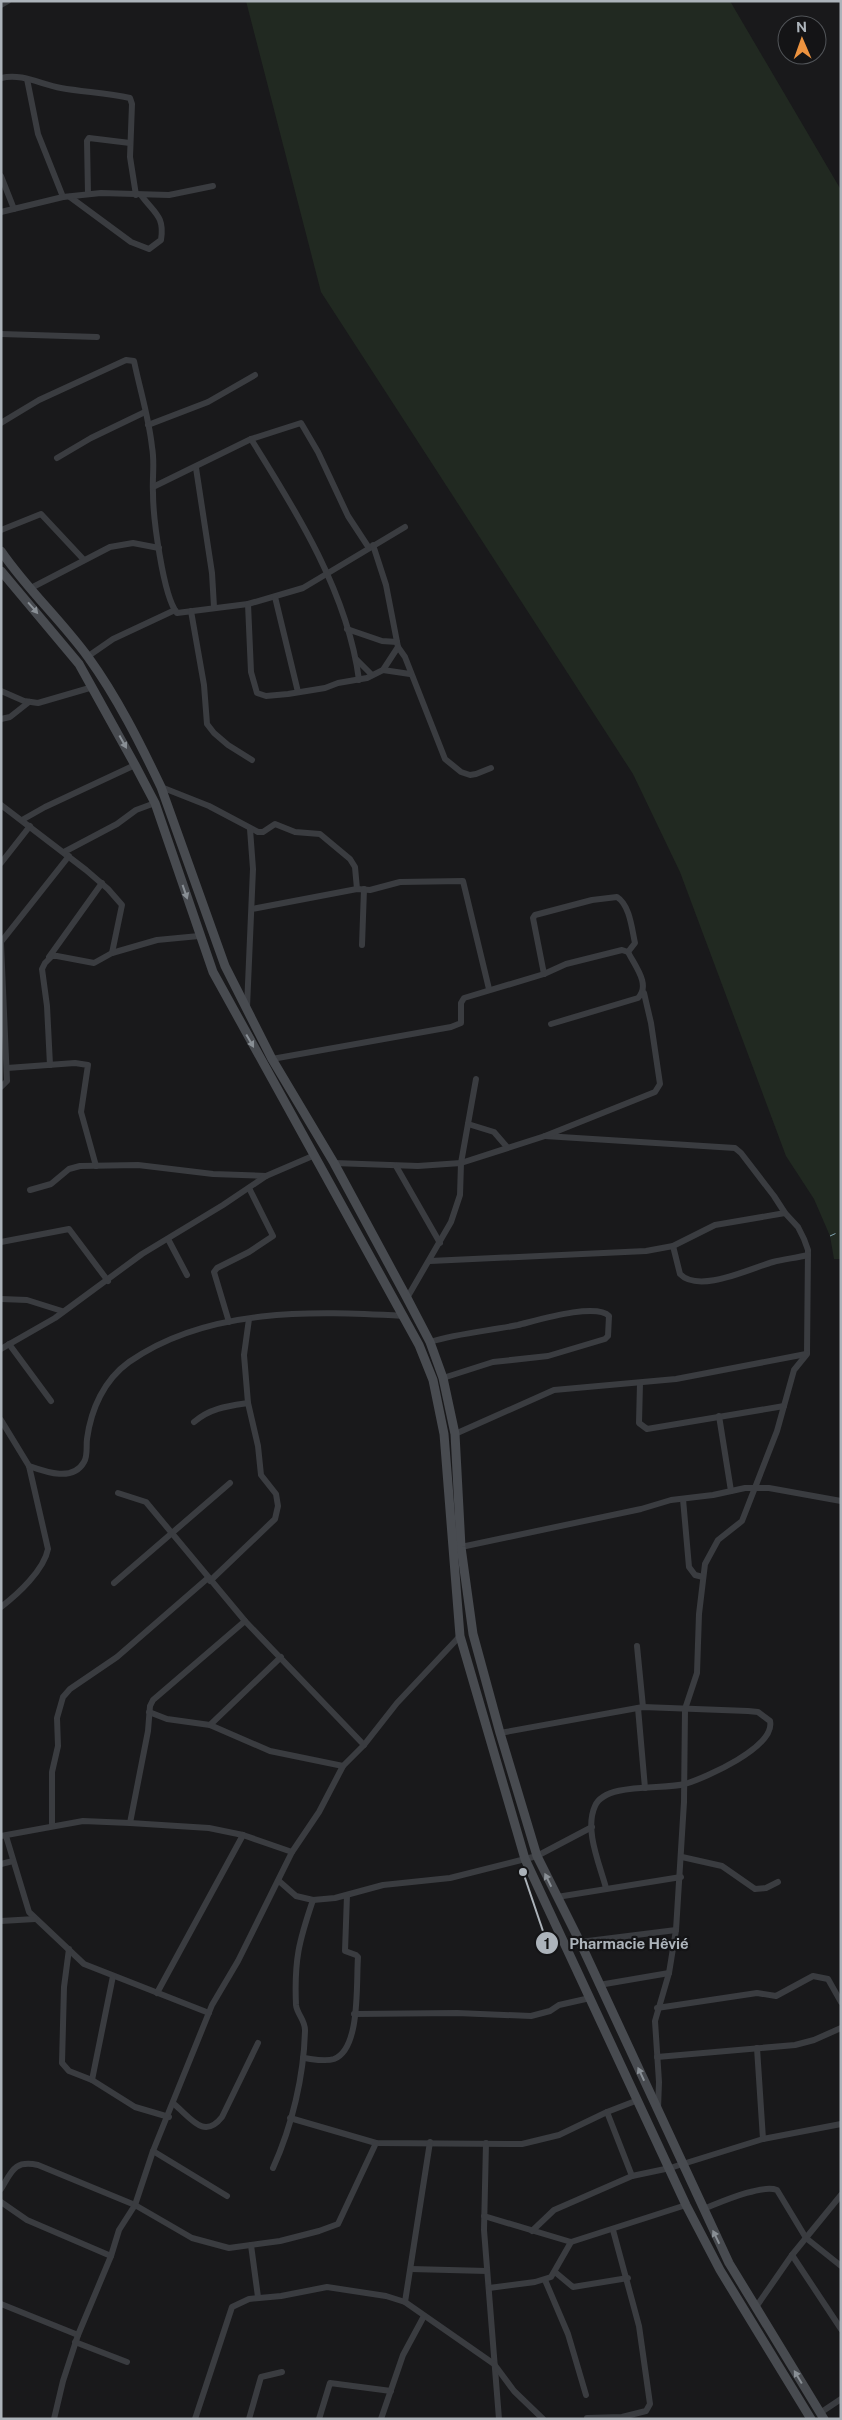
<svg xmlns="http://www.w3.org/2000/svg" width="842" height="2420" font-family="'Public Sans',sans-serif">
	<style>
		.green { fill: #212921 }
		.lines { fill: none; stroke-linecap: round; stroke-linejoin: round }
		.ferry { stroke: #84a6b4; stroke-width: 1; stroke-dasharray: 6 5; stroke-linecap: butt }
		.street { stroke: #3a3c40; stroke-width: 6 }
		.secondary { stroke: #484b50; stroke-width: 9 }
		.oneway { fill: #898f95 }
		.leader { fill: none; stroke: #acb3ba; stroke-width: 2 }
		.callout-dot { fill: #acb3ba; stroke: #141416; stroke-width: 2 }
		.mark-label { font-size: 15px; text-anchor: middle; font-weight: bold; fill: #111 }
		.callout-label { font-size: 15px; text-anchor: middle; font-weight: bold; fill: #acb3ba; stroke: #141416; stroke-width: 4.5; stroke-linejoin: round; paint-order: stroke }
	</style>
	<rect width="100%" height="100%" fill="#19191b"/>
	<polygon class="green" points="246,1 730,1 841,190 841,1259 834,1259 830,1236 814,1199 786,1156 680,872 633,774 321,292"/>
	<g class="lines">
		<polyline class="ferry" points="830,1236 841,1231"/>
		<g class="street">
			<polyline points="1,5 8,1"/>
			<path d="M 1,78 C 22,73 40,84 61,88 C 84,92 107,93 130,98 L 132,104 L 130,157 L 136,195"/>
			<polyline points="27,79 38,134 63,197"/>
			<polyline points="1,176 14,209"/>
			<polyline points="88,194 87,141 89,138 130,143"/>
			<path d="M 70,197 L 131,242 L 149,249 L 161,240 C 165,216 154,213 141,195"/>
			<polyline points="1,212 63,197 101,193 169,195 213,186"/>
			<polyline points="1,334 97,337"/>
			<path d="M 1,423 L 39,400 L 126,360 L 134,361 C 140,390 149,418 152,447 C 155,463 152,478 153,493 C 153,517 163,596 177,613 L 248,604 L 303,588 L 405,527"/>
			<polyline points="148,425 208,402 255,375"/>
			<path d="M 251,439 C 297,512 348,594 359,680"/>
			<polyline points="57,458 91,438 145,412"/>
			<polyline points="196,468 212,573 214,607"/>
			<polyline points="153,487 251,439 301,423 318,452 348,516 369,548"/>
			<polyline points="1,530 41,514 84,560"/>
			<polyline points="31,588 110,547 133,543 159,548"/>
			<polyline points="275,597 298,692"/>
			<polyline points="248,604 251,672 257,693 266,696 288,694 325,688 338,683 367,678 383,670 398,647 386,585 373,545"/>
			<polyline points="191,611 204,685 207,724 214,733 228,745 252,760"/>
			<polyline points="347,629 382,641 397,642"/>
			<polyline points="398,647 405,657 445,759 461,772 470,775 476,774 491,768"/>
			<polyline points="87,657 113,639 175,610"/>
			<polyline points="356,659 372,675"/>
			<polyline points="383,670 410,674"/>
			<polyline points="1,691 24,701 38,703 93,687"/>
			<polyline points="1,719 10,717 29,702"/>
			<polyline points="161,787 209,806 258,832 263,832 275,824 295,832 320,834 350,859 355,867 357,889"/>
			<polyline points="1,805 86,870 108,889 122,905 112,953 94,963 57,956 52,956 45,963 42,969 47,1006 50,1065"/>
			<polyline points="22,820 45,807 135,765"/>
			<polyline points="64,852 117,824 136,810 155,803"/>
			<polyline points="1,863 30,826"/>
			<polyline points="252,909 357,889 370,890 400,882 463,881 489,989"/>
			<polyline points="1,942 69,856"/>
			<polyline points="1,944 7,1081 1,1087"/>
			<polyline points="362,945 364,889"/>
			<polyline points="112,953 157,940 199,936"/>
			<polyline points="49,957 102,883"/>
			<path d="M 544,974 L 533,918 L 535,915 L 592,900 L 617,897 C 630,905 632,930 635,943 L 628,952"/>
			<polyline points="247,1007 253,869 250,829"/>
			<path d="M 272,1059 L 451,1027 L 461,1023 L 461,1003 L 464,998 L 544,974 L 566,964 L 622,950 L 628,952 C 635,966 651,985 638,998 L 551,1024"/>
			<polyline points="7,1068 75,1063 88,1065 81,1112 96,1166"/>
			<polyline points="468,1124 494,1132 507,1147"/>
			<polyline points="545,1136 735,1148 741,1153 774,1196 785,1213 798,1227 804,1239 808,1250 807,1354 794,1370 777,1431 742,1521 718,1540 705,1564 699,1614 697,1673 685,1709 684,1802 676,1930 669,1973 655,2021 659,2082 658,2109"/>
			<polyline points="334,1163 418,1166 461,1163 545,1136 655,1092 660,1084 651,1023 644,993"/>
			<polyline points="396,1166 440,1243"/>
			<polyline points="30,1190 51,1184 69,1169 80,1166 138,1165 213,1174 266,1176"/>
			<polyline points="168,1239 187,1275"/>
			<polyline points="1,1242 69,1229 108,1281"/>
			<path d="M 673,1246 L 680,1274 C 699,1294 751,1268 773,1262 C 784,1259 796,1258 808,1255"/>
			<polyline points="430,1261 646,1251 673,1246 715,1225 785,1213"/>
			<polyline points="407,1298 451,1222 460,1195 461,1163 476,1079"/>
			<polyline points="1,1299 27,1300 62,1311"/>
			<polyline points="229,1322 214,1272 217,1268 249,1252 273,1236 249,1188"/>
			<path d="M 430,1342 C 459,1333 488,1331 518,1325 C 535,1321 596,1302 609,1316 L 608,1336 L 605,1339 L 548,1356 L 493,1362 L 443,1378"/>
			<polyline points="9,1344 51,1401"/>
			<polyline points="1,1349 55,1318 142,1254 223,1205 266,1176 315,1155"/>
			<polyline points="640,1383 639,1423 647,1429 784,1406"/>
			<polyline points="719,1416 731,1491"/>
			<path d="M 1,1420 L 29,1466 L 48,1549 C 44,1570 18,1594 1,1607"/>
			<path d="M 194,1422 C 210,1408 228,1406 248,1403"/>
			<polyline points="455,1434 554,1390 676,1379 806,1354"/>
			<path d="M 29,1466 C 46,1472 73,1482 84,1462 C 88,1456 86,1446 87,1439 C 91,1409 104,1380 129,1362 C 207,1307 313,1311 404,1316"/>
			<polyline points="118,1493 146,1502 245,1621 364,1745"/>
			<polyline points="683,1499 689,1567 695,1575 703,1577"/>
			<polyline points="461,1547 641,1509 671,1500 713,1495 745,1488 769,1488 841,1501"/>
			<polyline points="210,1581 275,1519 278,1506 276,1494 261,1475 258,1446 248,1403 244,1355 249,1319"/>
			<polyline points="114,1583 230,1483"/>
			<polyline points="637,1646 643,1707"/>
			<polyline points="638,1708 645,1788"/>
			<polyline points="149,1712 167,1719 210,1725 270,1751 343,1766"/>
			<polyline points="210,1725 281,1657"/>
			<path d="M 500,1733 L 643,1707 L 748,1711 L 758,1712 L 770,1721 C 776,1747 705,1778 685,1784 C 663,1790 605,1782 595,1806 C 584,1830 600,1865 606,1888"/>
			<polyline points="130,1823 148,1731 150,1706 153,1700 245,1621"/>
			<polyline points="52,1826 52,1772 58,1746 57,1718 63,1697 70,1689 117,1657 208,1578"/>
			<polyline points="1,1836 83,1821 130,1823 209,1828 243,1835 292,1852"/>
			<polyline points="6,1836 29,1912 84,1964 209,2013"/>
			<polyline points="682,1857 722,1866 755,1889 766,1888 778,1882"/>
			<polyline points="1,1864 13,1861"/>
			<polyline points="279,1881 296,1896 313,1900 335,1898 383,1885 450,1878 537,1856 592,1827"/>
			<polyline points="557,1897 681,1877"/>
			<polyline points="1,1921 35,1919"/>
			<polyline points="580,1942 676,1930"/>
			<polyline points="69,1949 64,1987 62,2063 69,2071 92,2080 135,2107 169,2117"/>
			<polyline points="599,1985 669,1973"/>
			<polyline points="157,1993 243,1835"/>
			<polyline points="657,2008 757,1993 776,1996 813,1976 828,1979 841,2002"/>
			<polyline points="354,2014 457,2013 531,2016 550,2011 559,2005 590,1998"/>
			<polyline points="757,2048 763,2139"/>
			<polyline points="657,2057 795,2045 814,2040 841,2028"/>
			<path d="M 303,2058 C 313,2059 325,2062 334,2059 C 361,2049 356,1982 358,1957 L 356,1955 L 345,1951 L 347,1895"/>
			<polyline points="92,2080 113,1976"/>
			<path d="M 174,2104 C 191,2118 204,2140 222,2117 L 258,2043"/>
			<polyline points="607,2112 632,2176"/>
			<polyline points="290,2118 376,2143 522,2144 559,2135 607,2112 638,2100"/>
			<polyline points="486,2143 484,2230 499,2419"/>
			<polyline points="153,2151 227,2196"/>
			<path d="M 273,2168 C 292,2126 304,2076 305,2030 C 305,2020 297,2014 296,2005 C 294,1960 299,1941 313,1900"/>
			<path d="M 1,2189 C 12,2171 14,2160 38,2165 L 135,2205 L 192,2238 L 229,2248 L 280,2241 L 319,2231 L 338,2224 L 376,2143"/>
			<polyline points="1,2202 27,2220 111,2256"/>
			<path d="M 703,2209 C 719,2203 761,2184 777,2190 L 806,2238 L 841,2266"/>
			<polyline points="484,2216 571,2242 686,2205"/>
			<polyline points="532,2231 554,2210 632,2176 670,2168 763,2139 841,2124"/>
			<polyline points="251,2245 258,2297"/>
			<polyline points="792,2255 841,2329"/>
			<polyline points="411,2269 487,2271"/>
			<polyline points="555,2272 573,2287 628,2278"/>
			<polyline points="545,2280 568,2334 586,2395"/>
			<polyline points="489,2288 535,2282 551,2277 571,2242"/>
			<polyline points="405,2302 430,2142"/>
			<polyline points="1,2304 78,2335"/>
			<polyline points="756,2307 792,2255 841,2195"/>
			<polyline points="75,2342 127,2362"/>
			<polyline points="820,2413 841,2399"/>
			<polyline points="587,2418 622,2417 646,2411 650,2404 639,2326 613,2230"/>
			<polyline points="54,2419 63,2381 78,2335 111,2256 119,2230 135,2205 153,2151 212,2005 238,1961 292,1852 319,1812 343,1766 364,1745 397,1703 460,1636"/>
			<polyline points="195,2419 232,2307 249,2299 281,2296 327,2287 386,2296 405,2302 494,2364 514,2391 543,2419"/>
			<polyline points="249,2419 261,2377 282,2372"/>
			<polyline points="319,2419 330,2383 391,2391"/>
			<polyline points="381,2419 403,2355 424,2316"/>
		</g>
		<g class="secondary">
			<path d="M 1,551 C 27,589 61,620 88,657 C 117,697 140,743 161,787 L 225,966 L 272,1059 L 334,1163 L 407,1298 L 430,1342 L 443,1378 L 455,1434 L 461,1547 L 473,1634 L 500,1733 L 537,1856 L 580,1942 L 729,2263 L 824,2419"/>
			<polyline points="1,571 79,664 135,765 155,803 213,972 419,1345 433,1380 444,1434 460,1636 525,1859 686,2205 720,2270 811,2419"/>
		</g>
	</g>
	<defs><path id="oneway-solid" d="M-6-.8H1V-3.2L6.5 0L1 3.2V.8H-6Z" transform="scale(1.25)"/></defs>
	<g class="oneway">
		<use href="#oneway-solid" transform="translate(33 608) rotate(49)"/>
		<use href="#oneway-solid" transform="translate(123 742) rotate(61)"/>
		<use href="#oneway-solid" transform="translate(185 892) rotate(71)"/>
		<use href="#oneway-solid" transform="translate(250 1041) rotate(60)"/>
		<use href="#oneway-solid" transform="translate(548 1880) rotate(-116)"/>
		<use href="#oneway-solid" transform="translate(641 2074) rotate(-115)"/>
		<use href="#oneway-solid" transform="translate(716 2237) rotate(-116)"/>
		<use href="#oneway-solid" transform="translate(798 2377) rotate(-121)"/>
	</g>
	<path class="leader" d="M523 1872L547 1943"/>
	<g class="callout-dot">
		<circle cx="523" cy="1872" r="5"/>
		<circle cx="547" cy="1943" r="12"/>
	</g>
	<g class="mark-label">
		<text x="547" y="1949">1</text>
	</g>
	<g class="callout-label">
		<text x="629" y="1949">Pharmacie Hêvié</text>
	</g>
	<rect width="842" height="2420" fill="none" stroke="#acb3ba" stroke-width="5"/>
	<g transform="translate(802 40) rotate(358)"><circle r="24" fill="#141416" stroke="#515458"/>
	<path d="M0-4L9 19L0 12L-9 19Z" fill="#ed933f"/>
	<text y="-8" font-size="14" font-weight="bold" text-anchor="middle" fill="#acb3ba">N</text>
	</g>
</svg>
